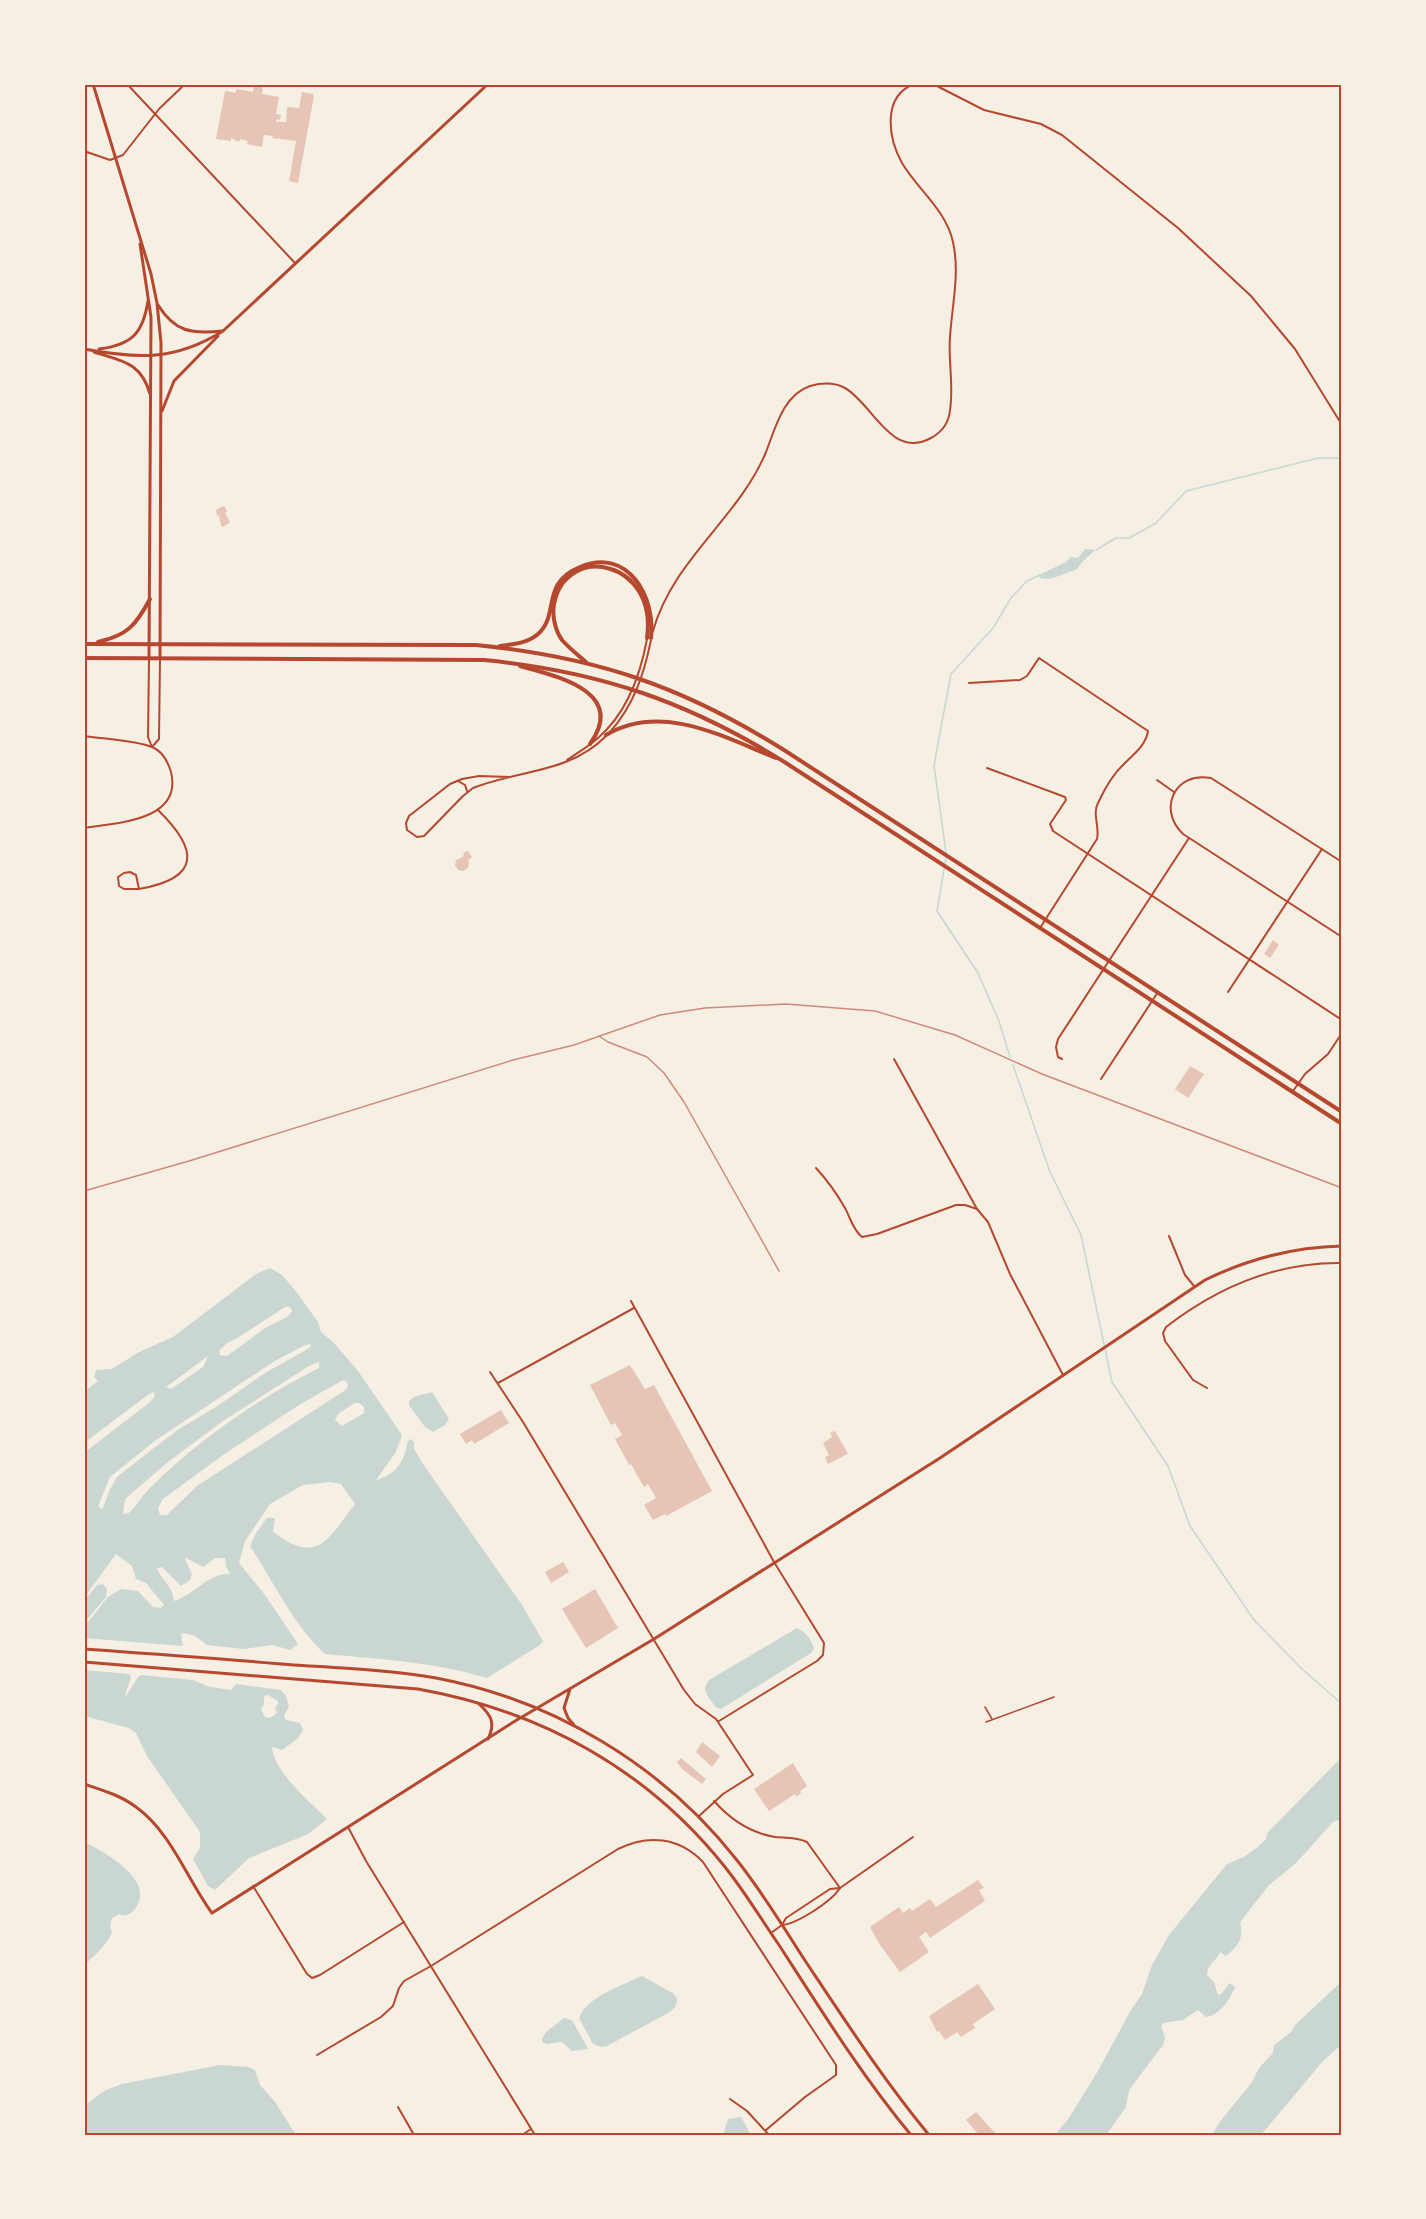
<svg xmlns="http://www.w3.org/2000/svg" width="1426" height="2219" font-family="Mulish,sans-serif">
	<style>
		.water { fill: #c9d6d2; fill-rule: evenodd }
		.lines { fill: none; stroke-linecap: round; stroke-linejoin: round }
		.stream { stroke: #c9d6d2; stroke-width: 1.5 }
		.building { fill: #e6c5b7 }
		.pedestrian { stroke: #b5482f; stroke-width: 1.5 }
		.minor { stroke: #b5482f; stroke-width: 2 }
		.tertiary { stroke: #b5482f; stroke-width: 3 }
		.secondary { stroke: #b5482f; stroke-width: 3 }
		.primary { stroke: #b5482f; stroke-width: 3 }
		.trunk { stroke: #b5482f; stroke-width: 4 }
		.rail { stroke: #cf8b77; stroke-width: 1.5 }
		.neatline { fill: none; stroke: #b5482f; stroke-width: 2 }
	</style>
	<rect width="100%" height="100%" fill="#f6efe4"/>
	<g class="water">
		<path d="M 1085,549 L 1095,550 L 1084,560 L 1076,570 C 1063,573 1054,581 1040,578 L 1039,575 L 1066,562 L 1070,557 L 1078,558 Z"/>
		<path d="M 270,1268 L 282,1275 L 295,1290 L 318,1322 L 321,1332 L 333,1342 L 358,1371 L 402,1435 L 396,1452 L 376,1480 C 398,1473 403,1463 408,1441 L 411,1439 L 414,1442 L 414,1449 L 423,1464 L 522,1605 L 543,1641 L 540,1645 L 487,1678 C 434,1662 380,1659 325,1654 C 295,1627 273,1581 250,1546 L 256,1533 L 267,1518 L 275,1518 L 273,1532 C 318,1566 328,1539 355,1504 L 341,1484 L 330,1482 L 303,1485 L 270,1504 L 245,1541 L 239,1563 L 265,1595 L 298,1644 L 290,1650 L 273,1645 L 244,1649 L 207,1645 L 195,1636 L 183,1633 L 181,1635 L 183,1646 L 84,1638 L 84,1627 L 108,1597 L 121,1589 L 138,1591 L 153,1607 L 161,1608 L 164,1605 L 146,1583 L 136,1579 L 132,1566 L 116,1554 L 84,1598 L 84,1453 L 150,1402 L 155,1396 L 154,1392 L 149,1394 L 84,1443 L 84,1392 L 98,1381 L 94,1377 L 96,1370 L 112,1369 L 139,1352 L 173,1337 L 256,1274 ZM 285,1307 L 290,1307 L 292,1311 L 287,1317 L 265,1328 L 227,1356 L 220,1355 L 219,1351 L 226,1344 L 239,1337 ZM 310,1344 L 311,1346 L 306,1350 L 265,1373 L 219,1405 L 179,1429 L 154,1448 L 117,1477 L 110,1489 L 102,1510 L 98,1506 L 110,1477 L 156,1440 L 273,1362 L 303,1346 ZM 208,1356 L 203,1367 L 171,1389 L 166,1387 ZM 319,1362 L 319,1368 C 259,1398 201,1438 153,1485 C 143,1494 138,1504 129,1513 L 123,1514 L 125,1499 L 168,1462 L 223,1421 L 309,1366 ZM 343,1380 L 348,1383 L 347,1389 L 197,1486 L 167,1515 L 160,1515 L 158,1508 L 163,1499 L 223,1455 L 299,1405 ZM 355,1403 L 359,1403 L 364,1407 L 364,1413 L 342,1426 L 335,1420 L 338,1414 ZM 186,1558 L 203,1567 L 215,1558 L 225,1558 L 226,1566 L 230,1574 C 209,1572 194,1595 174,1601 C 171,1582 162,1582 157,1568 L 162,1567 L 181,1586 L 190,1580 L 192,1574 L 185,1559 Z"/>
		<polygon points="432,1392 449,1419 445,1425 433,1432 425,1427 409,1405 409,1401 414,1397"/>
		<polygon points="103,1584 107,1589 106,1597 84,1623 84,1601 97,1585"/>
		<path d="M 797,1628 C 806,1632 811,1639 814,1648 L 811,1653 L 721,1709 L 717,1708 C 712,1701 706,1697 705,1687 L 709,1680 Z"/>
		<path d="M 84,1670 L 130,1674 L 131,1678 L 125,1695 L 126,1696 L 138,1677 L 141,1675 L 193,1680 L 210,1687 L 231,1690 L 236,1684 L 281,1690 L 286,1696 L 289,1707 L 284,1715 L 286,1720 L 300,1723 L 303,1730 L 297,1739 L 282,1750 L 272,1747 C 274,1772 309,1801 327,1819 L 308,1834 L 249,1858 L 215,1890 L 208,1886 L 193,1859 L 200,1848 L 200,1832 L 147,1756 L 136,1733 L 129,1728 L 84,1716 ZM 268,1695 L 278,1701 L 278,1704 L 275,1708 L 277,1713 L 270,1718 L 265,1717 L 261,1709 L 264,1704 L 264,1696 Z"/>
		<path d="M 1342,1757 L 1342,1819 L 1333,1822 L 1296,1863 L 1269,1885 L 1240,1922 C 1244,1938 1239,1945 1226,1956 L 1220,1952 C 1217,1961 1207,1964 1207,1975 L 1214,1982 L 1218,1995 L 1221,1994 L 1230,1983 L 1235,1987 C 1231,1998 1219,2016 1206,2017 L 1198,2010 L 1183,2020 L 1163,2023 L 1161,2026 L 1165,2038 L 1163,2045 L 1129,2090 L 1126,2107 L 1106,2135 L 1055,2135 L 1069,2118 L 1098,2071 L 1131,2010 L 1142,1994 L 1152,1965 L 1169,1935 L 1227,1864 L 1244,1857 L 1259,1846 L 1266,1839 L 1267,1833 Z"/>
		<path d="M 84,1842 C 105,1852 157,1881 135,1909 C 131,1914 126,1917 119,1914 L 112,1918 L 110,1927 L 112,1933 C 105,1946 96,1955 84,1965 Z"/>
		<path d="M 642,1976 L 674,1994 L 677,1999 L 676,2006 L 670,2012 L 607,2046 L 601,2047 L 593,2044 L 579,2018 C 588,1996 621,1986 642,1976 Z"/>
		<polygon points="1342,1981 1342,2044 1323,2061 1261,2135 1212,2135 1219,2123 1252,2082 1259,2068 1273,2053 1274,2045 1291,2032 1295,2025"/>
		<polygon points="564,2018 572,2020 588,2049 572,2051 562,2042 547,2044 542,2042 542,2039 546,2032"/>
		<polygon points="220,2065 248,2067 255,2070 260,2085 275,2102 296,2135 84,2135 84,2106 104,2091 122,2084"/>
		<polygon points="741,2117 751,2135 723,2135 728,2119"/>
	</g>
	<g class="lines">
		<g class="stream">
			<polyline points="1096,550 1116,538 1129,538 1156,523 1186,491 1318,458 1337,458 1342,460"/>
			<polyline points="946,853 934,765 951,674 993,628 1011,598 1027,581 1040,575"/>
			<polyline points="946,858 937,911 978,973 999,1021 1010,1057"/>
			<polyline points="1013,1065 1050,1172 1081,1235 1112,1382 1168,1466 1190,1526 1254,1620 1302,1669 1342,1704"/>
		</g>
	</g>
	<g class="building">
		<polygon points="254,84 263,84 262,94 279,97 276,114 281,115 280,120 277,119 276,122 286,122 287,107 299,108 302,92 313,94 314,96 298,183 289,181 296,141 272,138 273,136 264,135 262,147 247,144 248,141 240,139 239,142 231,138 231,141 216,139 225,91 236,93 236,89 253,92"/>
		<polygon points="223,506 225,507 227,512 225,513 230,522 223,527 221,526 219,515 217,516 216,510"/>
		<polygon points="468,851 472,857 468,860 469,862 468,868 463,871 458,870 455,865 456,860 463,857 464,852"/>
		<polygon points="1273,940 1279,945 1270,958 1264,954"/>
		<polygon points="1190,1066 1204,1074 1188,1098 1175,1089"/>
		<polygon points="630,1365 645,1389 654,1385 712,1491 666,1516 665,1514 653,1520 644,1505 656,1498 648,1484 644,1487 631,1464 629,1465 615,1439 622,1435 615,1423 611,1425 590,1385"/>
		<polygon points="501,1410 509,1423 474,1444 472,1440 466,1444 460,1434"/>
		<polygon points="835,1431 848,1454 828,1464 825,1457 829,1455 823,1443 832,1437 830,1433"/>
		<polygon points="563,1562 569,1572 551,1583 545,1572"/>
		<polygon points="595,1589 618,1628 586,1648 562,1609"/>
		<polygon points="702,1742 720,1756 712,1767 696,1752"/>
		<polygon points="681,1758 706,1779 702,1784 682,1769 677,1762"/>
		<polygon points="793,1763 807,1786 800,1791 801,1793 796,1797 795,1794 769,1811 754,1789"/>
		<polygon points="978,1880 984,1888 979,1890 985,1901 930,1938 926,1932 919,1937 929,1952 900,1972 880,1945 870,1927 899,1907 903,1913 910,1908 912,1911 930,1899 936,1907"/>
		<polygon points="978,1984 995,2009 973,2024 975,2028 961,2037 957,2032 945,2040 939,2031 937,2032 929,2016"/>
		<polygon points="976,2112 997,2135 979,2135 966,2120"/>
	</g>
	<g class="lines">
		<g class="pedestrian">
			<polyline points="985,1707 992,1719"/>
			<polyline points="986,1722 1054,1697"/>
		</g>
		<g class="minor">
			<polyline points="127,84 295,263"/>
			<polyline points="933,84 984,110 1041,124 1062,135 1178,228 1251,296 1295,349 1342,425"/>
			<polyline points="84,151 110,160 123,155 159,109 185,84"/>
			<path d="M 653,631 C 673,559 738,519 766,452 C 775,429 783,395 810,386 C 821,383 834,382 845,388 C 873,404 891,460 931,438 C 942,432 949,422 950,410 C 954,386 948,361 950,337 C 952,305 960,274 953,242 C 946,210 918,190 902,163 C 888,138 882,96 914,84"/>
			<polyline points="149,660 148,737 152,747 159,739 160,658"/>
			<path d="M 969,683 L 1020,680 L 1027,676 L 1039,658 L 1148,731 C 1146,745 1134,754 1124,764 C 1114,773 1104,790 1098,803 C 1092,814 1100,827 1097,839 L 1040,928"/>
			<path d="M 610,732 C 634,705 644,674 651,640"/>
			<path d="M 84,736 C 104,739 133,740 152,747 C 162,751 168,762 171,772 C 183,821 116,823 84,828"/>
			<path d="M 567,760 C 577,753 588,747 598,738 C 627,713 640,677 647,639"/>
			<polyline points="987,768 1065,797 1066,800 1050,824 1053,831 1342,1020"/>
			<path d="M 510,777 L 479,776 L 462,779 L 450,784 L 409,816 L 406,823 L 407,830 L 417,837 L 424,836 L 463,796 L 473,788 C 518,770 570,773 606,736"/>
			<polyline points="1157,780 1174,792"/>
			<polyline points="458,781 465,785 467,791"/>
			<path d="M 1342,862 L 1211,778 C 1175,771 1157,809 1183,834 L 1342,937"/>
			<polygon points="124,873 130,872 136,875 139,889 124,889 119,886 118,877"/>
			<path d="M 139,889 C 202,878 198,849 158,810"/>
			<polyline points="1228,992 1322,849"/>
			<polyline points="894,1059 977,1209 988,1222 1010,1274 1063,1375"/>
			<polyline points="1062,1059 1058,1057 1056,1047 1058,1039 1189,838"/>
			<polyline points="1101,1079 1158,992"/>
			<polyline points="1293,1091 1305,1074 1328,1054 1342,1033"/>
			<path d="M 816,1168 C 827,1180 837,1194 845,1208 C 850,1217 853,1230 862,1237 L 877,1234 L 956,1205 L 965,1205 L 977,1209"/>
			<polyline points="1169,1236 1185,1275 1194,1286"/>
			<polyline points="631,1301 774,1562 824,1643 823,1655 817,1661 719,1721"/>
			<polyline points="490,1372 523,1422 684,1690 695,1704 716,1719 753,1775 723,1794 698,1817"/>
			<polyline points="498,1383 634,1308"/>
			<path d="M 1207,1388 L 1193,1380 L 1165,1341 L 1163,1333 L 1166,1327 C 1218,1287 1276,1262 1342,1263"/>
			<path d="M 714,1801 C 730,1819 751,1833 775,1837 C 785,1838 797,1837 807,1842 L 840,1888"/>
			<polyline points="348,1827 366,1861 535,2135"/>
			<polyline points="253,1886 307,1974 312,1978 320,1975 404,1922"/>
			<path d="M 782,1925 C 797,1924 832,1901 840,1888 L 913,1837"/>
			<polyline points="771,1933 782,1925 786,1918 830,1889 840,1888"/>
			<path d="M 317,2055 L 381,2017 L 393,2006 L 399,1988 L 404,1981 L 431,1966 L 618,1849 C 648,1834 679,1837 703,1862 L 836,2065 L 836,2075 L 805,2097 L 766,2130"/>
			<polyline points="730,2099 747,2111 769,2135"/>
			<polyline points="398,2107 414,2135"/>
			<polyline points="522,2135 531,2129"/>
		</g>
		<g class="tertiary">
			<polyline points="93,84 151,274 157,303 161,343 160,658"/>
			<polyline points="140,244 151,317 149,658"/>
			<path d="M 158,305 C 175,332 191,334 222,331"/>
			<path d="M 84,349 C 138,359 175,361 223,331 L 488,84"/>
			<path d="M 99,349 C 132,345 143,333 148,301"/>
			<path d="M 94,352 C 122,361 141,362 150,394"/>
			<polyline points="162,411 174,381 218,336"/>
			<path d="M 84,1784 C 102,1790 120,1795 136,1807 C 171,1832 187,1879 212,1913 L 520,1718"/>
		</g>
		<path class="secondary" d="M 522,1717 L 654,1639 L 940,1458 L 1205,1280 C 1248,1259 1294,1247 1342,1246"/>
		<g class="primary">
			<path d="M 84,1649 C 154,1654 224,1659 294,1665 C 341,1668 389,1670 436,1678 C 553,1700 662,1765 736,1859 C 761,1890 782,1925 804,1959 C 844,2019 883,2079 929,2135"/>
			<path d="M 84,1662 L 418,1689 C 541,1711 647,1769 725,1867 C 745,1892 761,1919 779,1945 C 821,2010 862,2076 911,2135"/>
			<polyline points="570,1689 564,1708 568,1718 574,1725"/>
			<path d="M 479,1704 C 491,1715 496,1723 488,1739"/>
		</g>
		<g class="trunk">
			<path d="M 98,642 C 128,635 136,625 150,599"/>
			<path d="M 84,644 L 476,645 C 596,657 682,686 784,750 L 1342,1112"/>
			<path d="M 500,646 C 514,644 528,643 538,634 C 560,615 540,583 580,567 C 628,546 656,598 651,638"/>
			<path d="M 84,658 L 484,660 C 599,671 689,702 786,763 L 1342,1124"/>
			<path d="M 586,662 C 578,655 569,648 562,640 C 555,630 552,616 554,604 C 566,542 658,560 647,638"/>
			<path d="M 520,666 C 555,676 628,691 590,744"/>
			<path d="M 606,735 C 661,702 724,737 776,758"/>
		</g>
		<g class="rail">
			<polyline points="599,1036 608,1042 647,1057 664,1073 684,1102 779,1271"/>
			<polyline points="84,1191 189,1161 513,1060 574,1045 660,1015 705,1008 786,1004 875,1011 955,1035 1042,1074 1342,1188"/>
		</g>
	</g>
	<rect width="1426" height="2219" fill="none" stroke="#f6efe4" stroke-width="171"/>
	<rect x="86" y="86" width="1254" height="2048" class="neatline"/>
</svg>
